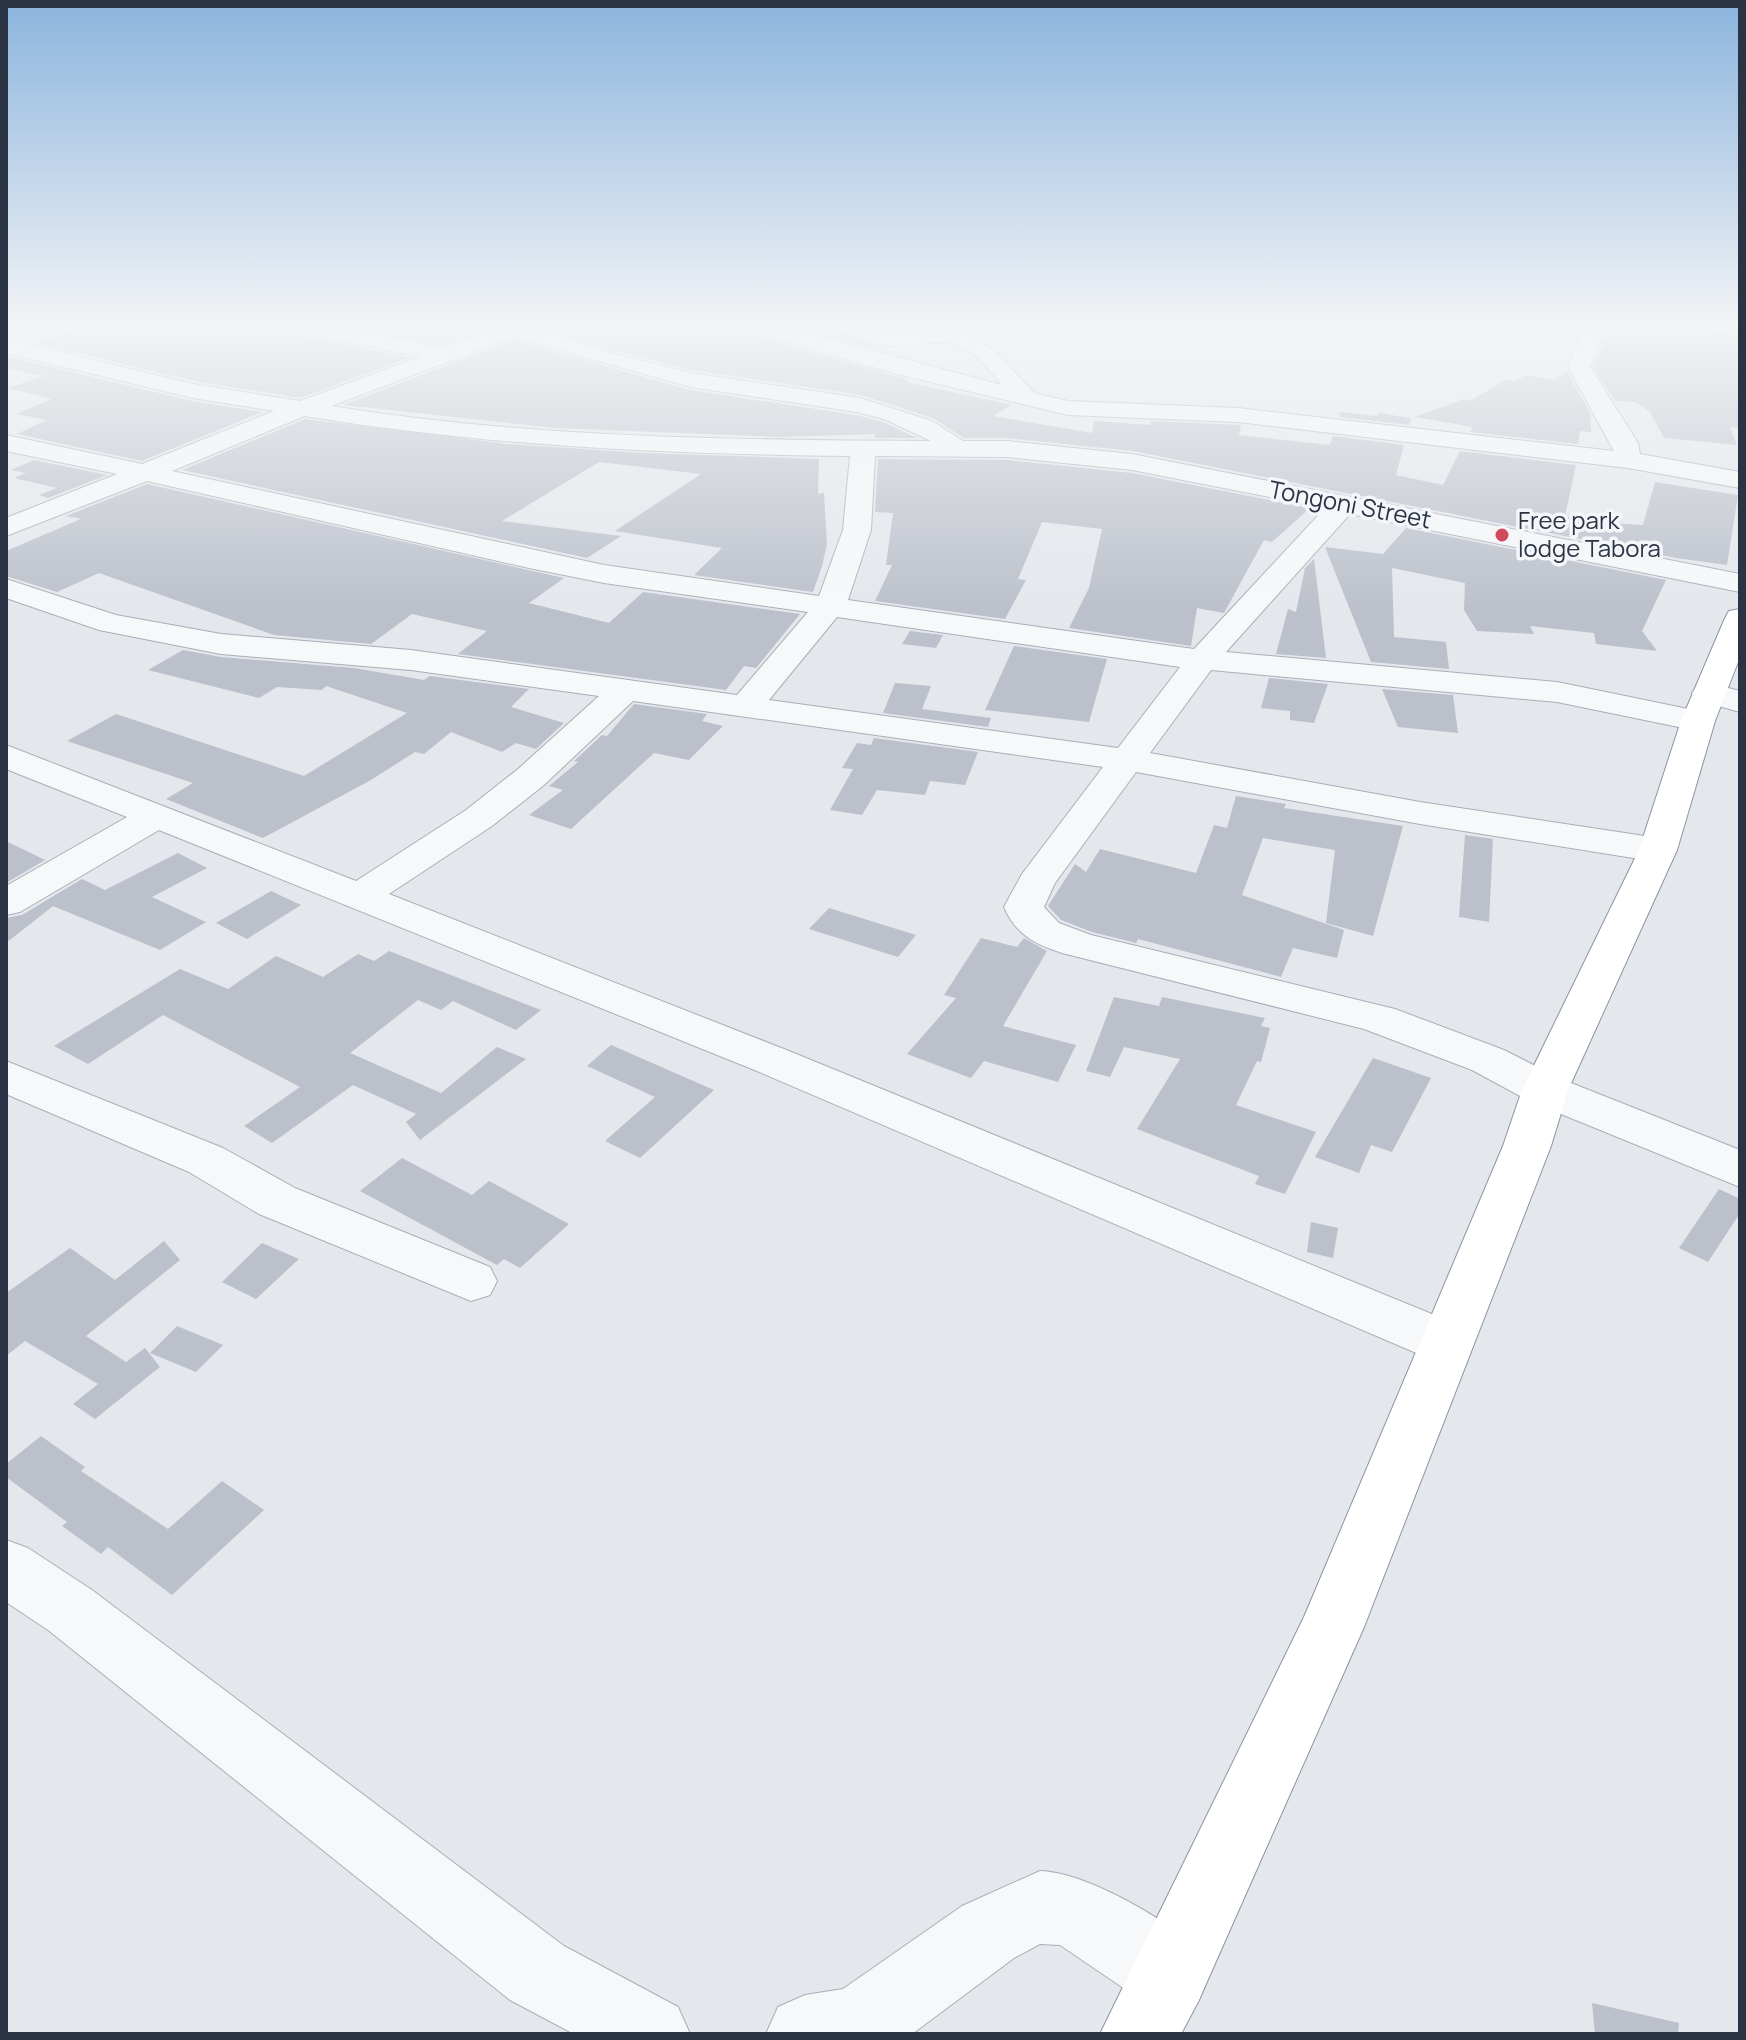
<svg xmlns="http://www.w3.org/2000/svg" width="1746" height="2040" font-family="Manrope,sans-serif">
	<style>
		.building { fill: #bbc0ca }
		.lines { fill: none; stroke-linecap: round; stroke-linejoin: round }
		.minor-casing { stroke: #a9aeb7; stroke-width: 2 }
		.highway-casing { stroke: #8b94a3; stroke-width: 2 }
		.minor { fill: #f7f8fa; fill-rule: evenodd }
		.highway { fill: #fff; fill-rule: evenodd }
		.poi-dot { fill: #d1495b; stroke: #f4f6f9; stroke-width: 3 }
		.labels { text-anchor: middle; stroke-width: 7; stroke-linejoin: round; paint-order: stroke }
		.far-street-label { font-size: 24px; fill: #2b3445; stroke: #f4f6f9 }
		.far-poi-label { font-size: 24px; fill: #2b3445; stroke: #f4f6f9; text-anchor: start }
	</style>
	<rect width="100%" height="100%" fill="#e4e7ec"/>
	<g class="building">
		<polygon points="89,326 288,326 300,335 409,358 300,398 194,381 37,343"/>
		<polygon points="352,326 489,326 489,327 443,345"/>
		<polygon points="542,326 743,326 747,334 909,380 906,382 1012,405 993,416 1092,433 1094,421 1150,425 1151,421 1241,425 1239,435 1330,445 1333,436 1404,445 1396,475 1443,485 1460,451 1576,465 1565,516 1608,523 1643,525 1655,482 1738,495 1727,565 1676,558 1133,451 1007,438 964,438 933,418 861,395 692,370 605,348"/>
		<polygon points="794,326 833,326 895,353 894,353"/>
		<polygon points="1622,326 1686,326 1740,336 1740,428 1730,427 1737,445 1664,438 1650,412 1636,402 1615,401 1593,367 1604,342"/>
		<polygon points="513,340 690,390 856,415 883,422 917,438 875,438 875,434 780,437 555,428 343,405"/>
		<polygon points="6,356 192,401 263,412 142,461 17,434 47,420 16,414 52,399 8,388 43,376 6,368"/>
		<polygon points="1567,371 1590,413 1591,432 1580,431 1578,444 1470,432 1473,427 1415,417 1464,399 1470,401 1507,379 1514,381 1527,375 1554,380"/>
		<polygon points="1340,412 1377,416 1379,413 1411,418 1409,425 1339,417"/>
		<polygon points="305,419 508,444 644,453 819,459 818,494 824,493 827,544 822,566 813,592 694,575 722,548 615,531 701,474 599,462 502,521 621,536 587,558 182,470"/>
		<polygon points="878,459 1007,460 1132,473 1310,508 1272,542 1264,540 1224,613 1197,608 1191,646 1069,628 1089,588 1102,529 1042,522 1018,579 1026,580 1005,619 875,601 892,565 886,565 893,513 875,512"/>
		<polygon points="34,460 107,475 48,498 39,495 57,488 14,478 26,473 11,470"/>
		<polygon points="147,484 564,578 529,603 609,623 643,592 800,614 756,668 744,666 726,690 458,654 487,631 412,614 371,644 274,635 99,573 57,592 6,576 6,551 81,519 66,516"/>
		<polygon points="1406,528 1666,580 1642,631 1657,651 1596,644 1594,633 1530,626 1534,634 1477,631 1464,610 1465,583 1392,568 1394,637 1446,642 1449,669 1371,662 1325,547 1383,554"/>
		<polygon points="1314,559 1326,658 1276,654 1288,609 1296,612 1305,568"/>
		<polygon points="910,631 943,635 936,648 902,644"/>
		<polygon points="1014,646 1107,659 1089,722 985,710"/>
		<polygon points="183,650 221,657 354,668 424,680 430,676 529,689 511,707 564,723 536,749 516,743 502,752 451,732 424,754 415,752 371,780 263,838 166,799 193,783 67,741 116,714 304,776 407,713 326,686 322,690 277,687 259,698 148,670"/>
		<polygon points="1269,678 1328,684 1314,723 1290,720 1290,711 1261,708"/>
		<polygon points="895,683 931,686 922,709 991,718 988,727 883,713"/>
		<polygon points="1382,689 1453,695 1458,733 1398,727"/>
		<polygon points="634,704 707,714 702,721 723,726 689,760 654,753 571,829 529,815 563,790 549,786 578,762 574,761 602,735 607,736"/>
		<polygon points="874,738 978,752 965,785 930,781 925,795 877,790 862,815 830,810 853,769 842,768 857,743 871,745"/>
		<polygon points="1236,796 1286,804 1284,808 1403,826 1373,936 1326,923 1335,850 1263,838 1242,895 1344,930 1337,958 1293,948 1281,977 1138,939 1136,943 1092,932 1061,920 1048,906 1075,864 1086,872 1100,849 1196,873 1214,825 1227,828"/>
		<polygon points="1465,835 1493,839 1489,922 1459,917"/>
		<polygon points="6,841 45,860 6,883"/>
		<polygon points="178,853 207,868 152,897 206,922 160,950 53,906 6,943 6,918 22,915 82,879 105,890"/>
		<polygon points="271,891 301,905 247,939 216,923"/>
		<polygon points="829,908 916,935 898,957 809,929"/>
		<polygon points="981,938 1017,947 1024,938 1047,951 1003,1026 1076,1045 1058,1082 984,1061 971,1078 907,1054 956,998 944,995"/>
		<polygon points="389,951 541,1010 516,1030 453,1001 441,1010 418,1000 350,1053 441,1093 497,1047 526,1059 420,1140 406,1122 416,1114 353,1085 272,1143 244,1126 300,1087 163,1015 88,1064 54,1046 180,969 228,989 276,956 323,977 358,954 374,961"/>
		<polygon points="1114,997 1159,1006 1162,997 1265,1018 1261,1026 1270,1028 1261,1062 1257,1061 1236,1105 1316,1132 1285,1194 1255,1184 1259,1176 1137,1129 1180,1059 1124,1047 1110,1077 1086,1071"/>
		<polygon points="611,1045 714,1090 640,1158 605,1141 655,1097 587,1066"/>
		<polygon points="1373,1058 1431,1078 1392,1152 1371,1145 1359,1173 1315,1157"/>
		<polygon points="402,1158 472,1195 489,1181 569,1224 520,1268 504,1259 497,1265 360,1191"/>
		<polygon points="1719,1189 1740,1199 1740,1213 1708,1262 1679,1248"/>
		<polygon points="1311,1222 1338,1228 1333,1258 1307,1252"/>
		<polygon points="164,1241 180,1260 86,1336 126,1362 145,1348 160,1367 95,1419 73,1404 98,1384 25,1341 6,1356 6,1293 70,1248 115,1280"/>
		<polygon points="262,1243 299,1259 256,1299 222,1282"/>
		<polygon points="177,1326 223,1345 196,1372 150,1353"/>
		<polygon points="41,1436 85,1467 81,1471 168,1529 222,1481 264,1510 172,1595 108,1547 101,1554 62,1526 67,1522 6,1477 6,1464"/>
		<polygon points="1592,2003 1679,2023 1678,2034 1595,2034"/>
	</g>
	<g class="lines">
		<defs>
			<g id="minor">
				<path d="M 291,326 L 335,326 L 443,348 L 494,329 L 492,326 L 532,326 L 604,351 L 691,373 L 860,398 L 932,421 L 963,441 L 1007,441 L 1132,454 L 1740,574 L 1740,592 L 1350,514 L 1226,652 L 1557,682 L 1698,711 L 1710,714 L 1715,721 L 1710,728 L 1698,731 L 1557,702 L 1211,670 L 1150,753 L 1420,802 L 1658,838 L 1672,842 L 1677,850 L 1672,858 L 1658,862 L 1420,824 L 1136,772 L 1055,883 L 1044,907 L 1059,923 L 1091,935 L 1395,1009 L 1504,1050 L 1561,1079 L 1740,1150 L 1740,1187 L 1529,1101 L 1472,1070 L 1364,1029 L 1062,953 C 1035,944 1016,935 1004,907 L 1022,874 L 1103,767 L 633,701 L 544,785 L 492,826 L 389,894 L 789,1051 L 1466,1328 L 1474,1343 L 1466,1358 L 1447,1364 L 1428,1358 L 757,1071 L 159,830 L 20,912 L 6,915 L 6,886 L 127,817 L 6,769 L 6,745 L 356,881 L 466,810 L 518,769 L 599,696 L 411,670 L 221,654 L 99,630 L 6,598 L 6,579 L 116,615 L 221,634 L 411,650 L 737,695 L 808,612 L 604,583 L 529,568 L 147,481 L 6,536 L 6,518 L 117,474 L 6,451 L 6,435 L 142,464 L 274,411 L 193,398 L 6,353 L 6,339 L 193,384 L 300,401 L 420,357 L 301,332 ZM 513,337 L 691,387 L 857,412 L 884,419 L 931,441 C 730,440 529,438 331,406 ZM 305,416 C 485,446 667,454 850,456 L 843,530 L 819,596 L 604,565 L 172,471 ZM 875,456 L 1007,457 L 1132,470 L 1325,508 L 1194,649 L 848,600 L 871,530 ZM 837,617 L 1180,667 L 1118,748 L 769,700 Z"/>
				<path d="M 746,326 L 781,326 L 1002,385 C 989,370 974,349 954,344 C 923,337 880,360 856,330 L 859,326 L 877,326 L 896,334 L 944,331 L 973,336 L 998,354 L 1034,393 L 1068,401 L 1238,408 L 1614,451 L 1568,367 L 1580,338 L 1590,326 L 1613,326 L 1601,340 L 1590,367 L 1638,443 L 1640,454 L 1740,472 L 1740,488 L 1628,468 L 1238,422 L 1068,415 L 897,374 L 748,331 Z"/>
				<polygon points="1709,683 1740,691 1740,712 1697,700 1692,693 1697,686"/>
				<polygon points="6,1061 223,1148 295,1188 490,1267 497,1281 490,1295 471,1301 259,1214 189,1172 6,1094"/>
				<polygon points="6,1540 28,1548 92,1590 564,1946 678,2007 690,2034 574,2034 510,2000 48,1630 6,1602"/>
				<path d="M 1040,1871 C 1084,1872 1163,1917 1195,1947 C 1202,1953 1205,1966 1209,1975 L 1198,2002 L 1171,2013 L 1144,2002 L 1060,1945 L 1040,1944 L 1014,1958 L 912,2034 L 766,2034 L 778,2007 L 805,1995 L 843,1989 L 962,1906 Z"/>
			</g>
			<polygon id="highway" points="1740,609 1740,657 1715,721 1677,850 1568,1090 1551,1146 1364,1627 1198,2002 1181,2034 1100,2034 1304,1617 1503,1146 1522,1090 1639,850 1681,721 1725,618 1729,611"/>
		</defs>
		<use href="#minor" class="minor-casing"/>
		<use href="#highway" class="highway-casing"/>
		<use href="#minor" class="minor"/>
		<use href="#highway" class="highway"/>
	</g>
	<linearGradient id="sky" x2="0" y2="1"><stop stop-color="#8bb4dd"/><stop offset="0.53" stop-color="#f3f4f6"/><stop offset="1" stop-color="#f3f4f6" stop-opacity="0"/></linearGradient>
	<rect width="1746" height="612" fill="url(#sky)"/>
	<circle class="poi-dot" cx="1502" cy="535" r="8"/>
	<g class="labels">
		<g class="far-street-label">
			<text transform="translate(1350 505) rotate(11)" y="8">Tongoni Street</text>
		</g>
		<g class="far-poi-label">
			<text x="1518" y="529">Free park<tspan x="1518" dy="28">lodge Tabora</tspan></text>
		</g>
	</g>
	<rect width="1746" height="2040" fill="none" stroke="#2b3445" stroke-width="16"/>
</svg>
